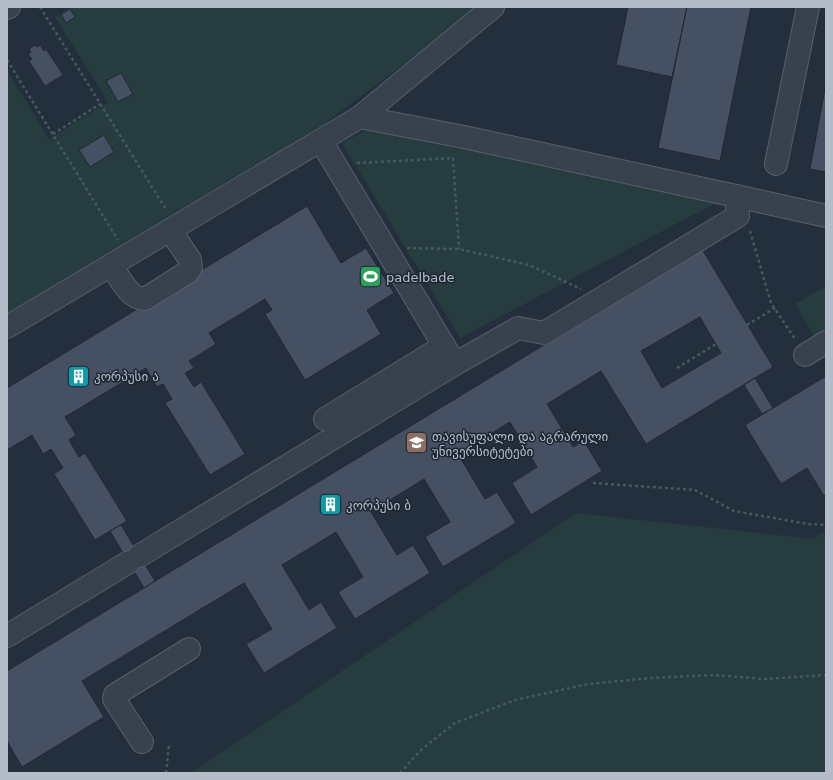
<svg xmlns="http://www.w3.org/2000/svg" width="833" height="780" font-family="'DejaVu Sans','Noto Sans Georgian',sans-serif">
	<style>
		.green { fill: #263c3f }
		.building { fill: #455162; stroke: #1f2835; fill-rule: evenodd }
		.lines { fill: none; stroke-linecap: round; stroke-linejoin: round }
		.minor-casing { stroke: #565f6c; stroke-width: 24 }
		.path { stroke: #44595c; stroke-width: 2.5; stroke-dasharray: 3 3; stroke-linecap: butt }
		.minor { stroke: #38414e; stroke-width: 22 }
		.labels { text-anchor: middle; stroke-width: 3; stroke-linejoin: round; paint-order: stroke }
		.poi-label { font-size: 13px; fill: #b4bcc9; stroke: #1d2633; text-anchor: start }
	</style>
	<rect width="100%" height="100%" fill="#242f3e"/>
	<g class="green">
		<polygon points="70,7 482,7 322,125 7,313 7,70 49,139 108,102 55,17"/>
		<polygon points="372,127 725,198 460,338 342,143"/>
		<polygon points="826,286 826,333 816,339 795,304"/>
		<polygon points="576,513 813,539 826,530 826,773 191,773"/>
	</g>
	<g class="building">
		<polygon points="628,7 687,7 672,77 616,65"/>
		<polygon points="687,7 751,7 720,161 658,148"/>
		<polygon points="70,9 75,17 66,23 61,14"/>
		<polygon points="35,45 37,47 40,45 44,51 46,49 63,75 45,86 29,61 32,59 28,54 31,52 29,49"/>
		<polygon points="121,73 133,94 118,102 106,81"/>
		<polygon points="826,83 826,172 810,169"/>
		<polygon points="104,135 114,152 90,167 79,150"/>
		<polygon points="307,206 341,263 366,248 394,293 367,310 381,334 305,380 265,314 272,310 265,299 209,333 216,344 189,361 194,368 185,373 194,387 201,382 245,454 210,475 165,403 172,399 163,384 157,387 146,368 65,417 76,435 69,440 79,457 85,453 127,521 95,540 54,474 63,468 51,449 43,454 32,435 7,450 7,388"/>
		<path d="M 702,249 L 773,367 L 646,444 L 601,371 L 547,404 L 573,447 L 584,441 L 602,471 L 531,515 L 512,483 L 537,467 L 510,422 L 458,454 L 485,499 L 497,492 L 516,523 L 443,567 L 425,537 L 450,522 L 424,479 L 371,512 L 397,555 L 413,545 L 430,573 L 355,619 L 338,592 L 363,577 L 336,532 L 282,565 L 309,610 L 321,602 L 337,628 L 264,673 L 246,644 L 272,629 L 244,583 L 82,681 L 104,717 L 22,767 L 7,741 L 7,671 ZM 700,317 L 721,353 L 662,388 L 641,351 Z"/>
		<polygon points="826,376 826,494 824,496 807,468 781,484 745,425"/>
		<polygon points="755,378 773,408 762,414 744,385"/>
		<polygon points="121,525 155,581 144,588 110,531"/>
	</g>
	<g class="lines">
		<defs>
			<g id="minor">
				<polyline points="7,8 9,7"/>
				<polyline points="360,117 464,137 736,196"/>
				<polyline points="776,164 808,7"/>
				<path d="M 111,265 C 120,278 128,298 145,299 L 188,272 L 191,268 L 190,260 L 170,230"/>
				<polyline points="7,327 360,117 493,7"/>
				<polyline points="805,355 826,342"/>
				<polyline points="455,364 518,328 544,333 738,216 736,196 826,216"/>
				<polyline points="325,419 444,346"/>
				<polyline points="139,556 455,364 321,141"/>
				<polyline points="7,636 129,562"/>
				<polyline points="142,742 114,699 115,695 189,649"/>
			</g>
		</defs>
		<use href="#minor" class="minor-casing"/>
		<g class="path">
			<polyline points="40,7 167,211"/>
			<polyline points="7,60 118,240"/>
			<polyline points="53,134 100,104"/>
			<polyline points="357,163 453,158 459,249"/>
			<polyline points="750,231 771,303 795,339"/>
			<polyline points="407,248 459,249 529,265 581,289"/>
			<polyline points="747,325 775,308"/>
			<polyline points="677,368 716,344"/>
			<polyline points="593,483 695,490 734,511 808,524 826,525"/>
			<polyline points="166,773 169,745"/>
			<polyline points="400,773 422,749 455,723 515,700 588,684 651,678 714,675 765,679 826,675"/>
		</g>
		<use href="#minor" class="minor"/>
	</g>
	<defs>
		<symbol id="stadium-square" viewBox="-11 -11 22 22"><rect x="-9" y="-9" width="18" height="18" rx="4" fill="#2e9e5b" stroke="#1d2633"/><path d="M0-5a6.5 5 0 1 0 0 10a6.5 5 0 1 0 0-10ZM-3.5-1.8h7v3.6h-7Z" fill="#fff"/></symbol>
		<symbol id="building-square" viewBox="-11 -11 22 22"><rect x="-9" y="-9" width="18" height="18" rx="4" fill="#0f9aa8" stroke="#1d2633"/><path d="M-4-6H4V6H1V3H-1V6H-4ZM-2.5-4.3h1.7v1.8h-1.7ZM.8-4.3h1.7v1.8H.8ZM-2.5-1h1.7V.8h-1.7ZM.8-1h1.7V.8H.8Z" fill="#fff"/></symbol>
		<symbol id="university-square" viewBox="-11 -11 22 22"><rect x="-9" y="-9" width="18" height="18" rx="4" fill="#8d6e63" stroke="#1d2633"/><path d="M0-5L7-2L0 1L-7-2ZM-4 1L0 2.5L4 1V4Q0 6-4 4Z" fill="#fff"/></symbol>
	</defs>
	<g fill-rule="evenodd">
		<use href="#stadium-square" x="358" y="264" width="25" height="25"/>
		<use href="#building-square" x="66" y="364" width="25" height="25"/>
		<use href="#university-square" x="404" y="430" width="25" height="25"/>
		<use href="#building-square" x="318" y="492" width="25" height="25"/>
	</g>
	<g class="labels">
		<g class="poi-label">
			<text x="386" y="282">padelbade</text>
			<text x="94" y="381">კორპუსი ა</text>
			<text x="432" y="441">თავისუფალი და აგრარული<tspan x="432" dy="15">უნივერსიტეტები</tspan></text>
			<text x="346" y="510">კორპუსი ბ</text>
		</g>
	</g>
	<rect width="833" height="780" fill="none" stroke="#b4bcc9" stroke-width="16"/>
</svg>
